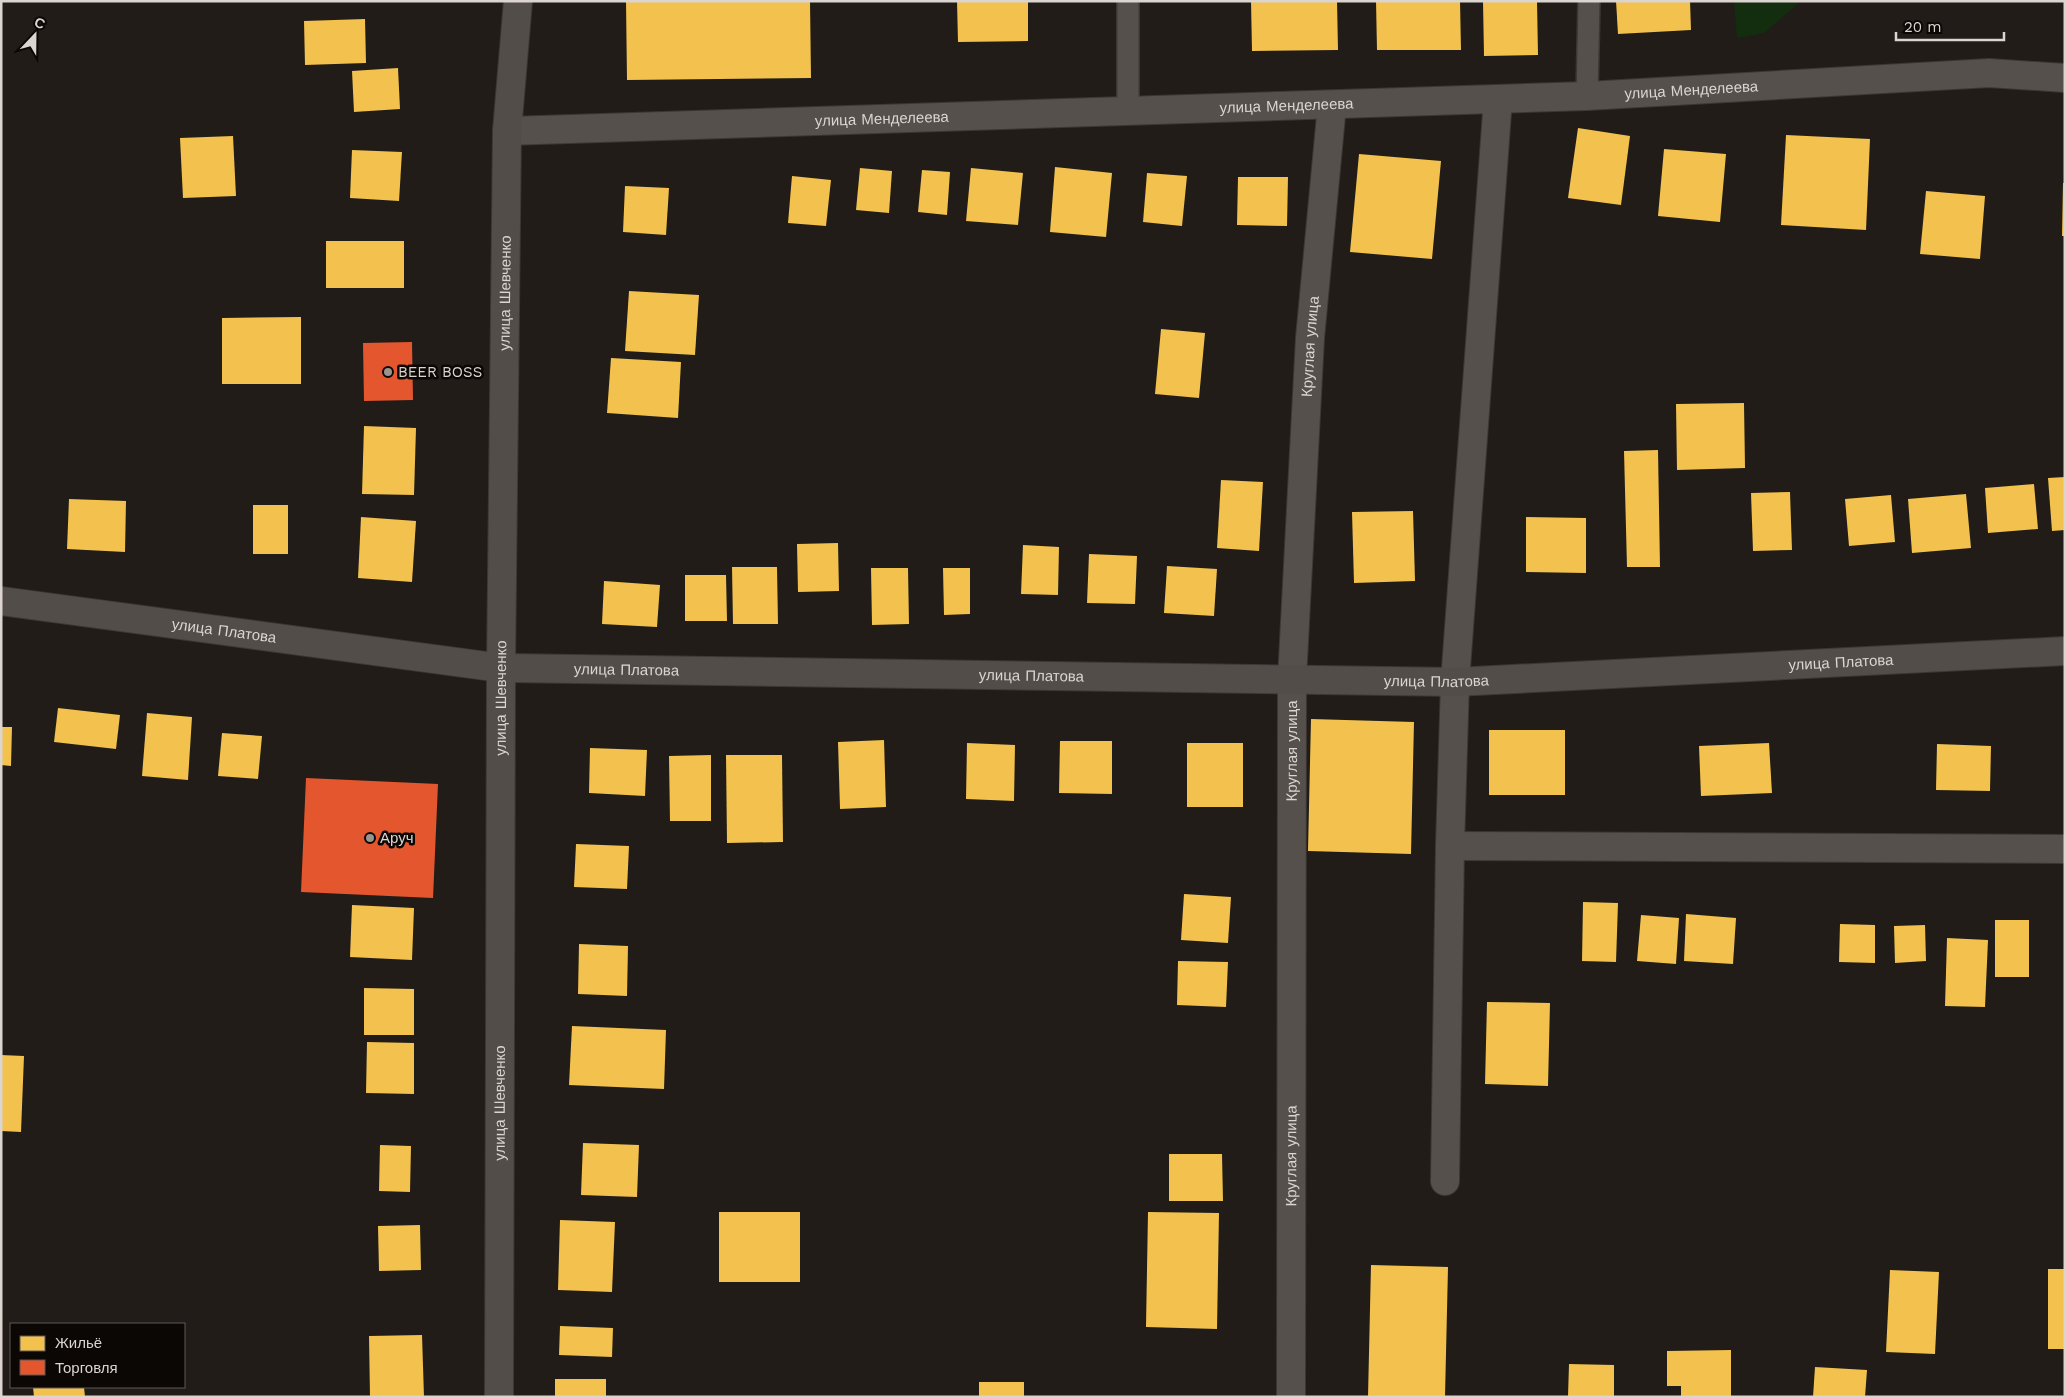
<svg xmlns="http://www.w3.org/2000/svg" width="2066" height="1398" font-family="'Work Sans',sans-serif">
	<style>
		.green { fill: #122e0f }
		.homes { fill: #f2c14e }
		.shops { fill: #e4572e }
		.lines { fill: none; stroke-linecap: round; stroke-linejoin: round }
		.lane-casing { stroke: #3c3735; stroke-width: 24 }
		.street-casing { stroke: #3c3735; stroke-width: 30 }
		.secondary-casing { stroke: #3c3735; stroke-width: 30 }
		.lane { stroke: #55504c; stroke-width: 21 }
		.street { stroke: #55504c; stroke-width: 28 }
		.secondary { stroke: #524d48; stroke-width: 28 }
		.poi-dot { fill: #9a948f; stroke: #0b0705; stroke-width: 2 }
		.labels { text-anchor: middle; stroke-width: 5; stroke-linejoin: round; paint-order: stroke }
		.street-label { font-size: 15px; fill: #dbd4cf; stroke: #0b0705 }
		.poi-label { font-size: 15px; fill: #dbd4cf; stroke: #0b0705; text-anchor: start }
	</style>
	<rect width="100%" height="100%" fill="#211c18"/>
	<polygon class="green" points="1734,1 1801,1 1764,33 1737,38"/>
	<g class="homes">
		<polygon points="626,1 810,1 811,78 627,80"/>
		<polygon points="957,1 1028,1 1028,41 958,42"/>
		<polygon points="1251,1 1337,1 1338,50 1252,51"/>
		<polygon points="1376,1 1460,1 1461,50 1377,50"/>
		<polygon points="1483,1 1537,1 1538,55 1484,56"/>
		<polygon points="1616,1 1690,1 1691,30 1618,34"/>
		<polygon points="365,19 366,63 305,65 304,21"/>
		<polygon points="398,68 400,109 354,112 352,71"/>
		<polygon points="1578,128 1630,136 1621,205 1568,198"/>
		<polygon points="1786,135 1870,139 1866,230 1781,225"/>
		<polygon points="233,136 236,196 183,198 180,138"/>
		<polygon points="1664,149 1726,154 1720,222 1658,216"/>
		<polygon points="352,150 402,152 399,201 350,198"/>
		<polygon points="1359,154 1441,161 1432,259 1350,252"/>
		<polygon points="1055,167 1112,173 1106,237 1050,232"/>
		<polygon points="860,168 892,171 889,213 856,210"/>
		<polygon points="971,168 1023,173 1018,225 966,221"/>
		<polygon points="922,170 950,172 947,215 918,212"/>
		<polygon points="1147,173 1187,176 1182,226 1143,222"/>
		<polygon points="792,176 831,180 826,226 788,223"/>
		<polygon points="1238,177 1288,177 1287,226 1237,225"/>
		<polygon points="2063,183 2065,183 2065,236 2062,236"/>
		<polygon points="625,186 669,188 666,235 623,232"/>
		<polygon points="1926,191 1985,196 1980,259 1920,254"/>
		<rect x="326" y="241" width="78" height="47"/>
		<polygon points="629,291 699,295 695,355 625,351"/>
		<polygon points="301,317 301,384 222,384 222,318"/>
		<polygon points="1161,329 1205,333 1199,398 1155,394"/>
		<polygon points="611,358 681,362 678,418 607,413"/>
		<polygon points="1744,403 1745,468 1677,470 1676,404"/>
		<polygon points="364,426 416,428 414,495 362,494"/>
		<polygon points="1658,450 1660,567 1627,567 1624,451"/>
		<polygon points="2065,477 2065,530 2052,531 2048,478"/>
		<polygon points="1221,480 1263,482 1259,551 1217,548"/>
		<polygon points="2034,484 2038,529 1988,533 1985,488"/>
		<polygon points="1790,492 1792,550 1753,551 1751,493"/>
		<polygon points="1966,494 1971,548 1912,553 1908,499"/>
		<polygon points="1891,495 1895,542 1849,546 1845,499"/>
		<polygon points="69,499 126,501 125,552 67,549"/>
		<rect x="253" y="505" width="35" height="49"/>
		<polygon points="1413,511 1415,581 1354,583 1352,512"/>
		<polygon points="361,517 416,521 412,582 358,578"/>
		<polygon points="1526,517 1586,518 1586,573 1526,572"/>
		<polygon points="838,543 839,591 798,592 797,544"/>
		<polygon points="1023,545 1059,547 1058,595 1021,594"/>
		<polygon points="1089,554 1137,556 1135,604 1087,603"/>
		<polygon points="1167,566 1217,569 1214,616 1164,613"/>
		<polygon points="732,567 777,567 778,624 733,624"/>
		<polygon points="871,568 908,568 909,624 872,625"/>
		<polygon points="943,568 970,568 970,614 944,615"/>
		<polygon points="685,575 726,575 727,621 685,621"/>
		<polygon points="604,581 660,585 657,627 602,624"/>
		<polygon points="58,708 120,715 116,749 54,742"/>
		<polygon points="147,713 192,717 188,780 142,776"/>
		<polygon points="1311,719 1414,722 1411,854 1308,851"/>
		<polygon points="1,727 12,727 11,766 1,765"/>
		<rect x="1489" y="730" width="76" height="65"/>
		<polygon points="222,733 262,736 258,779 218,776"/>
		<polygon points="884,740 886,807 840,809 838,742"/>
		<polygon points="1060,741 1112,741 1112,794 1059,793"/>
		<polygon points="967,743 1015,745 1014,801 966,799"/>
		<rect x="1187" y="743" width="56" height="64"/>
		<polygon points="1769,743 1772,793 1701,796 1699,746"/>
		<polygon points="1937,744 1991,746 1990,791 1936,790"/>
		<polygon points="590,748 647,750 645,796 589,793"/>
		<polygon points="711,755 711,821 670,821 669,756"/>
		<polygon points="726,755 782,755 783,842 727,843"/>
		<polygon points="576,844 629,846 627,889 574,887"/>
		<polygon points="1184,894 1231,897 1228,943 1181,940"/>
		<polygon points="1583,902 1618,903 1616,962 1582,961"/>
		<polygon points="352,905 414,908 412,960 350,957"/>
		<polygon points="1686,914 1736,918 1733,964 1684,961"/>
		<polygon points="1641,915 1679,918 1676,964 1637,961"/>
		<rect x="1995" y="920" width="34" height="57"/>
		<polygon points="1840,924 1875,925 1875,963 1839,962"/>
		<polygon points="1925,925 1926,961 1895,963 1894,926"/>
		<polygon points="1947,938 1988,940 1985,1007 1945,1006"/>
		<polygon points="579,944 628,946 627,996 578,994"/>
		<polygon points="1178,961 1228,962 1226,1007 1177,1005"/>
		<polygon points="364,988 414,989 414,1035 364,1035"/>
		<polygon points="1487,1002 1550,1003 1548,1086 1485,1084"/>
		<polygon points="572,1026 666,1030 664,1089 569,1085"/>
		<polygon points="367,1042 414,1043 414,1094 366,1093"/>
		<polygon points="1,1055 24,1056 21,1132 1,1131"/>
		<polygon points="583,1143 639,1145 637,1197 581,1195"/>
		<polygon points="380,1145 411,1146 410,1192 379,1191"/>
		<polygon points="1169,1154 1222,1154 1223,1201 1169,1201"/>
		<rect x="719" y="1212" width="81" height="70"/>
		<polygon points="1148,1212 1219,1213 1217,1329 1146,1327"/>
		<polygon points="560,1220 615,1222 612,1292 558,1290"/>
		<polygon points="420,1225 421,1270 379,1271 378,1226"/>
		<polygon points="1371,1265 1448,1267 1445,1397 1368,1397"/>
		<rect x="2048" y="1269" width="17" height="80"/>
		<polygon points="1890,1270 1939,1272 1935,1354 1886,1352"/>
		<polygon points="560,1326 613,1328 612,1357 559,1355"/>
		<polygon points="422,1335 424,1397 370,1397 369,1336"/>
		<polygon points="1731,1350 1731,1397 1681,1397 1681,1386 1667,1386 1667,1351"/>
		<polygon points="1569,1364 1614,1365 1614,1397 1568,1397"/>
		<polygon points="1815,1367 1867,1370 1865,1397 1813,1397"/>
		<rect x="555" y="1379" width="51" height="18"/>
		<rect x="979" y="1382" width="45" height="15"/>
		<polygon points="33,1387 84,1387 85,1397 34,1397"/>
	</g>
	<g class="shops">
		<polygon points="412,342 413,400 364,401 363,343"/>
		<polygon points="306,778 438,784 433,898 301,892"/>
	</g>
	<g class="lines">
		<defs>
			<g id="lane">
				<polyline points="1587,96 1589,1"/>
				<polyline points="1128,109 1128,1"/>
			</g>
			<g id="street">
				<path id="s1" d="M 507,131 L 1587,96 L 1989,73 L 2065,78"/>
				<polyline points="1450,846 2065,849"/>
				<polyline points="1445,1181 1450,846 1455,682 1498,99"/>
				<path id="s2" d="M 1291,1397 L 1292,679 L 1310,338 L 1332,105"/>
			</g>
			<g id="secondary">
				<path id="s3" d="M 1,601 L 501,668 L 1455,682 L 2065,651"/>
				<path id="s4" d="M 499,1397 L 501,668 L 507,131 L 518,1"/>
			</g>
		</defs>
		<use href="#lane" class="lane-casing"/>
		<use href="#street" class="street-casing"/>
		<use href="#secondary" class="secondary-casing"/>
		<use href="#lane" class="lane"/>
		<use href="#street" class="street"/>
		<use href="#secondary" class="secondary"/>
	</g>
	<g class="poi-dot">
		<circle cx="388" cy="372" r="5"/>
		<circle cx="370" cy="838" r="5"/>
	</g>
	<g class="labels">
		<g class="street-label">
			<text dy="5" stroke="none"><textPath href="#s1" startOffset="1185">улица Менделеева</textPath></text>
			<text dy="5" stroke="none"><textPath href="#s1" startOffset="780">улица Менделеева</textPath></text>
			<text dy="5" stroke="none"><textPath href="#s1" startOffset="375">улица Менделеева</textPath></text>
			<text dy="5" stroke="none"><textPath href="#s4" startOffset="1104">улица Шевченко</textPath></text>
			<text dy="5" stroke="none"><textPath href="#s2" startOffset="1051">Круглая улица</textPath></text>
			<text dy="5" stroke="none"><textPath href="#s3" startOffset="225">улица Платова</textPath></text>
			<text dy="5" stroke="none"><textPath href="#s3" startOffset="1845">улица Платова</textPath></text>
			<text dy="5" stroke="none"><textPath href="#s3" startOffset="630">улица Платова</textPath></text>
			<text dy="5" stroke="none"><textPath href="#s3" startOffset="1035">улица Платова</textPath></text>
			<text dy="5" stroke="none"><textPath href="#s3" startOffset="1440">улица Платова</textPath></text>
			<text dy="5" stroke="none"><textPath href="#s4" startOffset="699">улица Шевченко</textPath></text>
			<text dy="5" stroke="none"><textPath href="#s2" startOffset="646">Круглая улица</textPath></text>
			<text dy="5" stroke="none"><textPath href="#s4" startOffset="294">улица Шевченко</textPath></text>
			<text dy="5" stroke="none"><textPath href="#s2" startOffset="241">Круглая улица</textPath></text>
		</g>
		<g class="poi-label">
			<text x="398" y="377">BEER BOSS</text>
			<text x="380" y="843">Аруч</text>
		</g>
	</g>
	<rect width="2066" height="1398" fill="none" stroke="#dbd4cf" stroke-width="5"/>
	<rect x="10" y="1323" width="175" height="65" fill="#0b0705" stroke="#5e5956"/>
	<rect x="20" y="1336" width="25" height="15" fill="#f2c14e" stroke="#5e5956"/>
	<text x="55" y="1348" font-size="15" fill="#dbd4cf">Жильё</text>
	<rect x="20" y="1360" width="25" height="15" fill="#e4572e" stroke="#5e5956"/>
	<text x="55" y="1373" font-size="15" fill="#dbd4cf">Торговля</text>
	<g transform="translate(35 35) rotate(22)" stroke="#0b0705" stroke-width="4" paint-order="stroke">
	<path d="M0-4L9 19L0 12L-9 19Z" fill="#dbd4cf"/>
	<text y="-8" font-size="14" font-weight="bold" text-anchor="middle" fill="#dbd4cf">С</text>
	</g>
	<path d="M1896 32v8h108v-8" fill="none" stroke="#dbd4cf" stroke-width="2.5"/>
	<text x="1904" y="32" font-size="15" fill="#dbd4cf" stroke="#0b0705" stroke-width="4" paint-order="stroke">20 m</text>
</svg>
